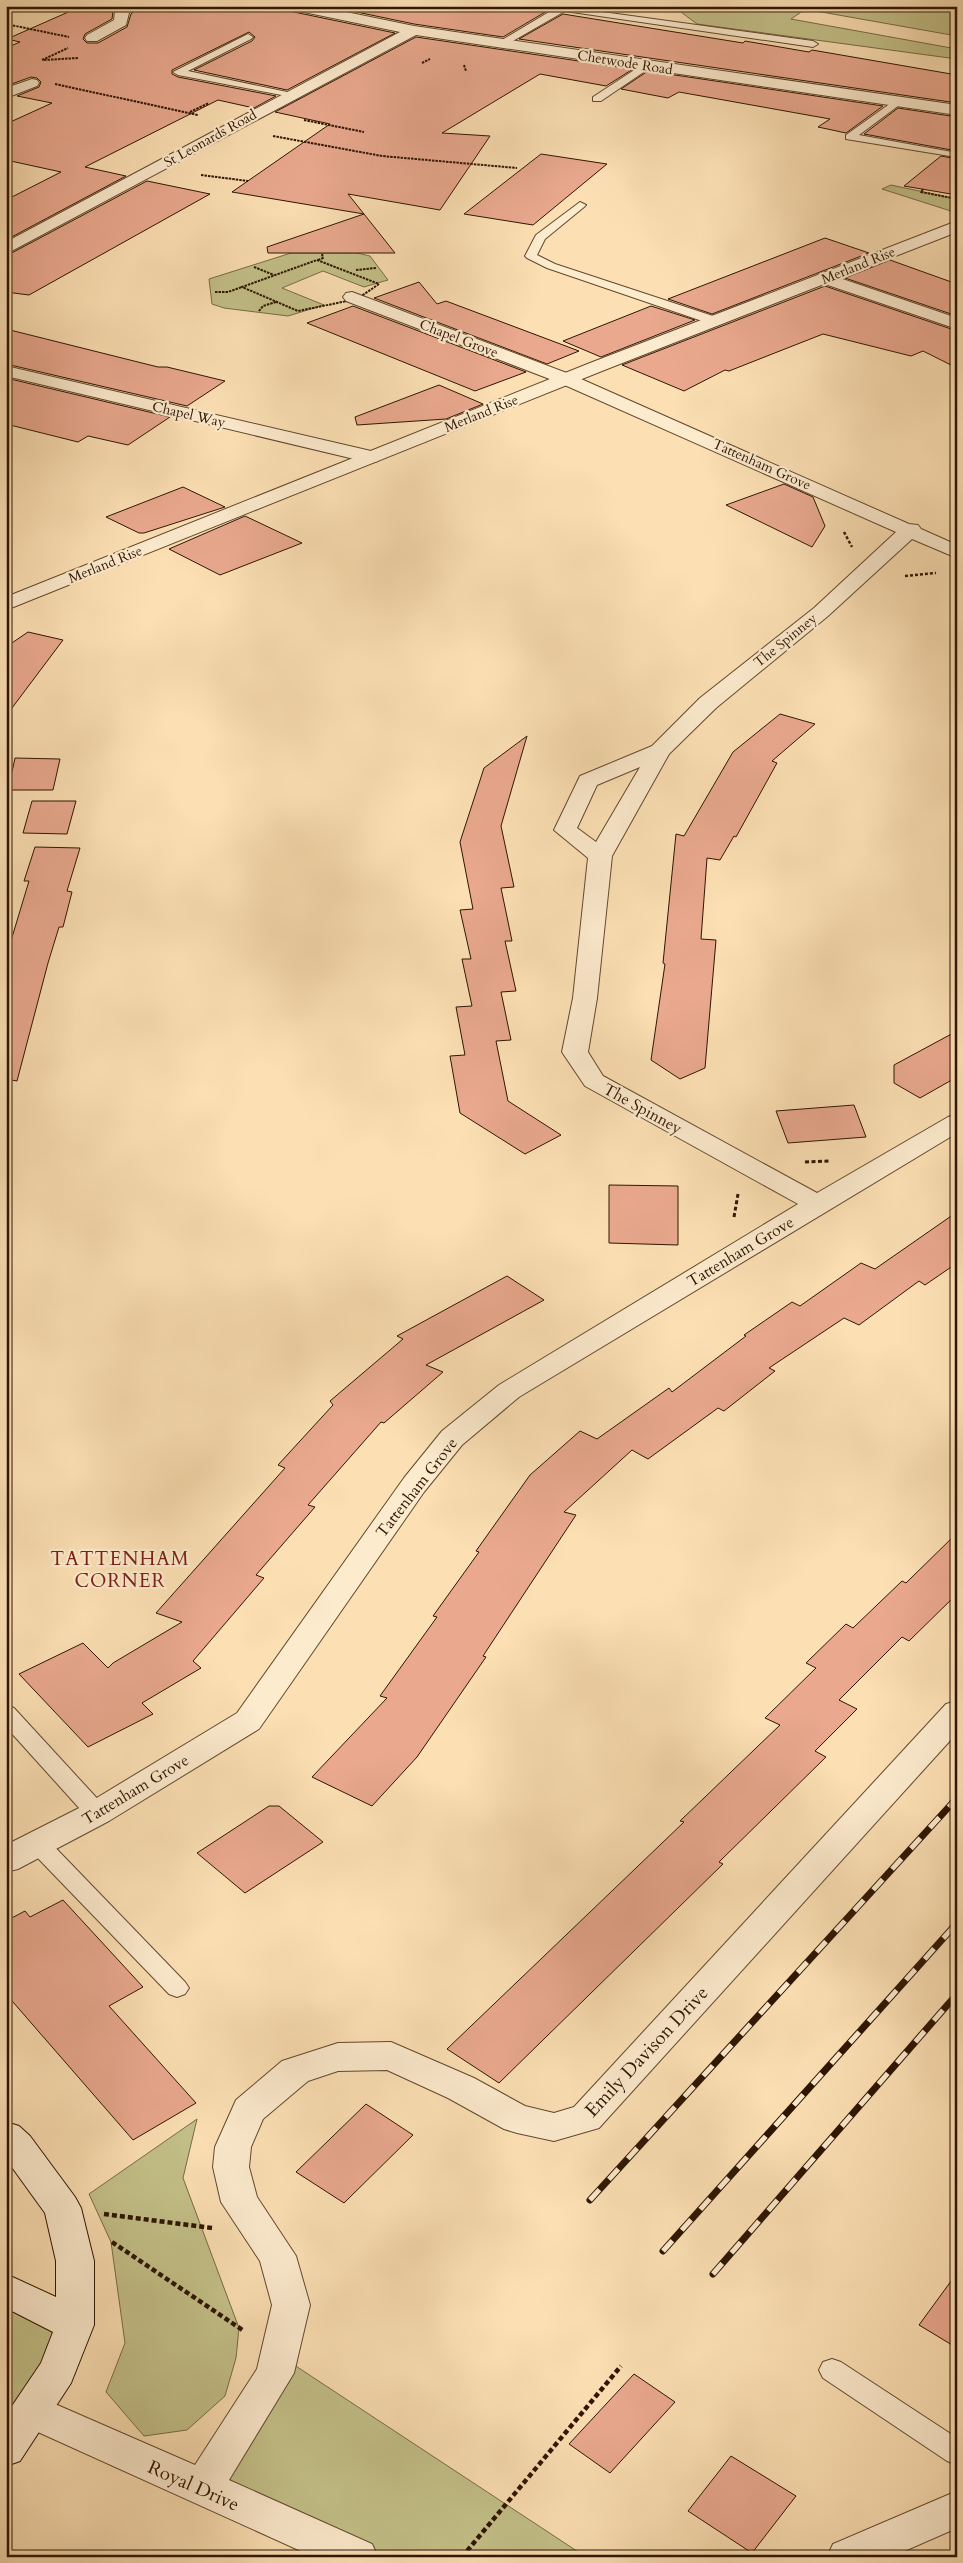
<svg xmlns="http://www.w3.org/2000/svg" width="963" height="2563" font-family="Cardo,serif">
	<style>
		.green { fill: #c4c189; stroke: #796b46 }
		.building { fill: #eaa98f; stroke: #2e1502 }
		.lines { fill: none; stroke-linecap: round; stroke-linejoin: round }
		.service-casing { stroke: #62482e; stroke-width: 2 }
		.minor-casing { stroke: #62482e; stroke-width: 2 }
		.tertiary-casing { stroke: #62482e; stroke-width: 2 }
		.secondary-casing { stroke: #2e1502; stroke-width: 2 }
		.path-far3 { stroke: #2e1502; stroke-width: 2; stroke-dasharray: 2.5 1; stroke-linecap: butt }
		.path-far2 { stroke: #2e1502; stroke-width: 2.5; stroke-dasharray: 3 2; stroke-linecap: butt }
		.path-far1 { stroke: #2e1502; stroke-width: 3; stroke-dasharray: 4 2.5; stroke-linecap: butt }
		.path { stroke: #2e1502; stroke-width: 4.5; stroke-dasharray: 5 3; stroke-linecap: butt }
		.service { fill: #fdebce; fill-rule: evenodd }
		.minor { fill: #fdebce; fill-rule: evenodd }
		.tertiary { fill: #fdebce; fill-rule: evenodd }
		.secondary { fill: #fdebce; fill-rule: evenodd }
		.rail-casing { stroke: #2e1502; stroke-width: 7 }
		.rail { stroke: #fdebce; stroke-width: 5; stroke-dasharray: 14; stroke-linecap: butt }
		.labels { text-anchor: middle; stroke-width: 4.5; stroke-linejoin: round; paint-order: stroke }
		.far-street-label { font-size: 14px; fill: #2e1502; stroke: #fdebce }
		.street-label { font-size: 16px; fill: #2e1502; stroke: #fdebce }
		.quarter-label { font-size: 19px; letter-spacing: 1px; fill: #7a1f14; stroke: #fdebce }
		.near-street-label { font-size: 19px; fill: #2e1502; stroke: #fdebce }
	</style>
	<rect width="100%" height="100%" fill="#fce0b4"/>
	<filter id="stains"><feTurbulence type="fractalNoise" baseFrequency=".004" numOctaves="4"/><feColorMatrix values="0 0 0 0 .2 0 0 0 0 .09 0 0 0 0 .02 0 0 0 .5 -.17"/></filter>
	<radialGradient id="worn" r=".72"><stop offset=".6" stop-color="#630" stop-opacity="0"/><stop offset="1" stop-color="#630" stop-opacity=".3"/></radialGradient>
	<g class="green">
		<polygon points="691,6 810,6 791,19 957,49 957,59 697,24 681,12"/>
		<polygon points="817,6 957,6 957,36 810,10"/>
		<polygon points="891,185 957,199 957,213 882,189"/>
		<polygon points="291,253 357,253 370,256 388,280 364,287 323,271 282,288 324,305 288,316 224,308 212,304 209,279"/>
		<polygon points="197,2119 183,2178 239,2328 236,2358 225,2396 187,2430 144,2436 106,2392 125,2343 111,2242 89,2194"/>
		<polygon points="6,2290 75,2325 6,2449"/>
		<polygon points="279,2355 586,2557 358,2557 202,2489"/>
	</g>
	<g class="building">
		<polygon points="82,6 117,6 113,11 112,19 85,34 83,39 87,43 98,43 127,27 131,14 140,6 285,6 294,12 395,33 287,90 194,70 252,41 255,37 249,32 172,70 172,74 178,77 276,96 254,108 218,100 85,167 126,176 6,240 6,200 61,172 6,160 6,124 52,103 17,96 39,87 41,82 37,78 31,77 6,86 6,48 20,42 7,39"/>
		<polygon points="328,6 518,6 547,11 503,37 414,24"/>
		<polygon points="563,14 743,43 745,41 809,52 812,50 957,75 957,103 519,39"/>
		<polygon points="416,37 633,69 606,86 540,74 442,133 490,136 440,210 348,194 364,214 232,192 330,124 275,112"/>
		<polygon points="648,71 883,106 846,133 818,127 830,119 679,92 668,98 621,89"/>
		<polygon points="898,108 957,117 957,151 864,134"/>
		<polygon points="541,154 607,164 533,225 464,214"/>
		<polygon points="941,156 957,159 957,195 904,186"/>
		<polygon points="147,181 210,194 29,295 6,292 6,256"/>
		<polygon points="364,214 395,253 268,253 267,247"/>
		<polygon points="825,238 869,253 712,314 668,299"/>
		<polygon points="890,260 957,284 957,316 845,278"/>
		<polygon points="419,282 437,304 446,301 579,351 547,364 374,298"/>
		<polygon points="825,286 957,331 957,368 923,351 911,356 823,334 729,371 725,370 684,391 622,365"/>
		<polygon points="353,306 526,372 475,391 307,323"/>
		<polygon points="651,306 695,320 601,357 563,341"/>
		<polygon points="6,329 158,367 167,367 225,381 187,406 6,364"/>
		<polygon points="6,378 170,417 128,445 88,436 78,442 6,424"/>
		<polygon points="439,385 483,404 446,419 357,425 355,417"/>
		<polygon points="784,484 813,497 825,526 812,547 726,505"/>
		<polygon points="183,487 225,507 144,533 139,533 106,517"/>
		<polygon points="245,516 302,543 220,575 169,549"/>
		<polygon points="28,632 63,640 6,716 6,647"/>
		<polygon points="780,714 815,724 772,761 777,763 736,837 734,836 720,860 707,858 701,939 716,940 705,1068 680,1079 651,1060 665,964 663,963 676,834 684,836 733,752"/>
		<polygon points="527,736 501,826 514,887 501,888 512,941 505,941 516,991 501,992 511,1040 496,1041 508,1101 561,1135 525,1154 460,1113 450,1056 465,1055 456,1007 472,1006 462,959 471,959 460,910 473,909 460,842 484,768"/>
		<polygon points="15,758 60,759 53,790 8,790"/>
		<polygon points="32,801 76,801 67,834 23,833"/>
		<polygon points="35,847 80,848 67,891 72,892 63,927 59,927 48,963 17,1081 6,1079 6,943 10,944 29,881 24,881"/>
		<polygon points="957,1031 957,1077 920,1098 894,1083 894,1065"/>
		<polygon points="854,1105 866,1137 788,1143 776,1111"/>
		<polygon points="609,1185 678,1186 678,1245 609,1243"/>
		<polygon points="957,1212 957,1263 925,1285 919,1281 859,1325 844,1318 769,1368 775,1371 724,1411 718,1408 648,1459 632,1450 564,1512 576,1515 483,1656 486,1657 417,1757 372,1806 312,1777 387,1698 380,1696 437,1617 433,1616 479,1552 476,1551 530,1475 580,1431 597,1439 669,1388 672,1392 746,1336 744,1335 792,1302 800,1306 861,1263 875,1269"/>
		<polygon points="507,1276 544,1300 426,1365 443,1372 384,1423 381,1422 308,1505 315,1507 256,1575 264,1578 193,1661 201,1668 142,1703 153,1714 88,1747 19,1674 83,1643 108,1668 113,1663 182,1622 156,1613 285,1468 278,1465 333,1405 330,1401 403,1339 397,1336"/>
		<polygon points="957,1533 957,1594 909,1641 902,1637 839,1700 857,1709 815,1751 826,1757 719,1862 723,1864 499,2083 447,2049 684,1822 680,1821 780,1725 765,1718 816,1668 806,1663 846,1624 853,1628 902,1581 906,1583"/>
		<polygon points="269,1806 279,1806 323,1842 245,1893 197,1853"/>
		<polygon points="63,1900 143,1987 109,2006 196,2103 133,2140 6,1994 6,1921 25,1911 30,1917"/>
		<polygon points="366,2104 413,2135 344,2203 296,2172"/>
		<polygon points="957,2273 957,2348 919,2325"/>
		<polygon points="634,2374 675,2402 610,2473 569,2444"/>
		<polygon points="731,2456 796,2496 752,2553 688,2511"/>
	</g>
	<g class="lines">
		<defs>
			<g id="service">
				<polygon points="559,6 813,41 818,44 813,47 565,11 506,45 497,43"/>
				<polygon points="248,34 253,37 251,39 188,71 292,93 292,97 178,75 173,72"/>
				<polygon points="645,63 654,65 601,101 593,101 593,97"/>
				<polygon points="898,98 902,99 902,103 859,135 952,152 956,153 956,157 846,139 846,135"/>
				<polygon points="580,202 586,205 584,207 545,239 537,255 555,264 719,318 719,324 711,324 547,268 527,258 525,256 536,235"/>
				<polygon points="6,1705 14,1708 105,1807 108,1813 105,1819 97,1821 89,1819 6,1727"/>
				<polygon points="38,1836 46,1838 185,1982 189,1988 185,1994 177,1997 169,1994 30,1850 27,1844 30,1838"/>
				<polygon points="832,2359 841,2362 957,2438 957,2465 947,2461 823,2378 819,2370 823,2362"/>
			</g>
			<g id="minor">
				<polygon points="120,6 138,6 129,13 126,25 97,41 87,41 85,38 87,35 114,20 115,11"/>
				<polygon points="287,6 317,6 414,26 957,105 957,115 416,35 6,254 6,242 400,32 294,10"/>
				<polygon points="32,79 37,80 39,83 37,86 6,98 6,88"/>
				<polygon points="825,273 957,318 957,329 819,282 816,278 819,274"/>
				<path d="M 352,292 L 572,375 L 909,524 L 918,525 L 921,529 L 957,545 L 957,558 L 912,539 L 828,616 L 716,708 L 669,754 L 612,856 L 597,998 L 588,1052 L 603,1076 L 817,1193 L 948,1117 L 957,1114 L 957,1133 L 519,1397 L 462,1445 L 424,1492 L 259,1729 L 109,1821 L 18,1869 L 6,1872 L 6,1845 L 85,1805 L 237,1713 L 404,1478 L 442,1431 L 499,1385 L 798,1204 L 585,1086 L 562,1052 L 573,998 L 588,858 L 554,830 L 580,776 L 652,746 L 700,698 L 814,608 L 896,532 L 560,383 L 346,301 L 343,297 L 346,293 ZM 640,767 L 596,842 L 577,828 L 597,785 Z"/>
				<polygon points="6,366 371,451 378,453 380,457 378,461 371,463 6,376"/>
				<polygon points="957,1701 957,1733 599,2128 554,2141 517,2133 504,2129 448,2098 387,2070 338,2071 308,2081 263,2119 251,2147 249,2167 257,2197 296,2256 310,2305 294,2373 229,2480 372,2544 378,2557 314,2557 18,2423 12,2411 18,2399 32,2394 195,2465 257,2369 272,2305 260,2261 221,2202 213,2167 215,2147 236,2100 282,2061 338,2043 391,2042 474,2078 525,2106 554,2113 574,2107 946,1704"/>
				<polygon points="957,2491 957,2528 891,2557 827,2557 833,2544"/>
			</g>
			<polygon id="tertiary" points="957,221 957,232 602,371 6,610 6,597 590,363"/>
			<polygon id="secondary" points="6,2122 19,2126 30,2136 75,2197 81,2208 94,2261 94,2325 71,2383 20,2461 6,2466 6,2415 41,2363 53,2332 6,2308 6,2274 56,2297 56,2261 45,2213 6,2159"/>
		</defs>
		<use href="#service" class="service-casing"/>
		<use href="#minor" class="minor-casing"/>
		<use href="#tertiary" class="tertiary-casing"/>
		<use href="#secondary" class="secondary-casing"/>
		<g class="path-far3">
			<polyline points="463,11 471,6"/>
			<polyline points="6,24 69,37"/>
			<polyline points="42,60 68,48"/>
			<polyline points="44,60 78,58"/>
			<polyline points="422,63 430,59"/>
			<polyline points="464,65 466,71"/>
			<polyline points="55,84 198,115"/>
			<polyline points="190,112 209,103"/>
			<polyline points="304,120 364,132"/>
			<polyline points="273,136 382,156 517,168"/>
			<polyline points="201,175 248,181"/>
			<polyline points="923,189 921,192 957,199"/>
			<polygon points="317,260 379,284 357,299 298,311 242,287"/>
			<polyline points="318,260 323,258 322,254"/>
			<polyline points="254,267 274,275"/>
			<polyline points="356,270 376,268"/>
			<polyline points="215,292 228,292 242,287"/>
			<polyline points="259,311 263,306 276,302"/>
		</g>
		<g class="path-far2">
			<polyline points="844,532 852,547"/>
			<polyline points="905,576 936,573"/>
		</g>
		<g class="path-far1">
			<polyline points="805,1162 829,1161"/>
			<polyline points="734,1217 738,1194"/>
		</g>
		<g class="path">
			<polyline points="104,2214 212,2228"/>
			<polyline points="112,2242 244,2331"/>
			<polyline points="462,2557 621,2366"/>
		</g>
		<use href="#service" class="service"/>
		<use href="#minor" class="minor"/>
		<use href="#tertiary" class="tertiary"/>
		<use href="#secondary" class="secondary"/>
		<defs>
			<g id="rail">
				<polyline points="590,2200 957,1798"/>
				<polyline points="663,2251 957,1923"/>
				<polyline points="713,2274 957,1994"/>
			</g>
		</defs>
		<use href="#rail" class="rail-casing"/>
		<use href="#rail" class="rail"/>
	</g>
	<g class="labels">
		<g class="far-street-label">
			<text transform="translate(625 62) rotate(9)" y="5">Chetwode Road</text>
			<text transform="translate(210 138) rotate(-29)" y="5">St Leonards Road</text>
			<text transform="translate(858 265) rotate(-22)" y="5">Merland Rise</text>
			<text transform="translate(459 338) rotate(21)" y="5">Chapel Grove</text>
			<text transform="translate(481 413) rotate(-22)" y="5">Merland Rise</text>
			<text transform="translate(189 414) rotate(13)" y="5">Chapel Way</text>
			<text transform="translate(762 464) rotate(24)" y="5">Tattenham Grove</text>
			<text transform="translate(105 564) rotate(-22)" y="5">Merland Rise</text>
			<text transform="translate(785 640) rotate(-39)" y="5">The Spinney</text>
		</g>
		<g class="street-label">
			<text transform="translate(643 1108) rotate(29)" y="6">The Spinney</text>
			<text transform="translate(740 1251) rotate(-31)" y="6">Tattenham Grove</text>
			<text transform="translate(416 1487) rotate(-52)" y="6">Tattenham Grove</text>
			<text transform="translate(135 1789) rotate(-31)" y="6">Tattenham Grove</text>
		</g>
		<g class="quarter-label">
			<text x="120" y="1565">TATTENHAM<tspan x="120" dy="22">CORNER</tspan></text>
		</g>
		<g class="near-street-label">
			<text transform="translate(646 2051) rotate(-47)" y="7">Emily Davison Drive</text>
			<text transform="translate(194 2485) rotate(24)" y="7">Royal Drive</text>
		</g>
	</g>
	<rect width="963" height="2563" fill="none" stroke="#fce0b4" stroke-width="25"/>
	<rect x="8" y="8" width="948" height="2548" fill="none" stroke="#2e1502" stroke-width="2.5"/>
	<rect x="12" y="12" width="938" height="2538" fill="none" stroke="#2e1502"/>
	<rect width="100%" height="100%" filter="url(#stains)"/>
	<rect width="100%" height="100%" fill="url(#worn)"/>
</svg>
